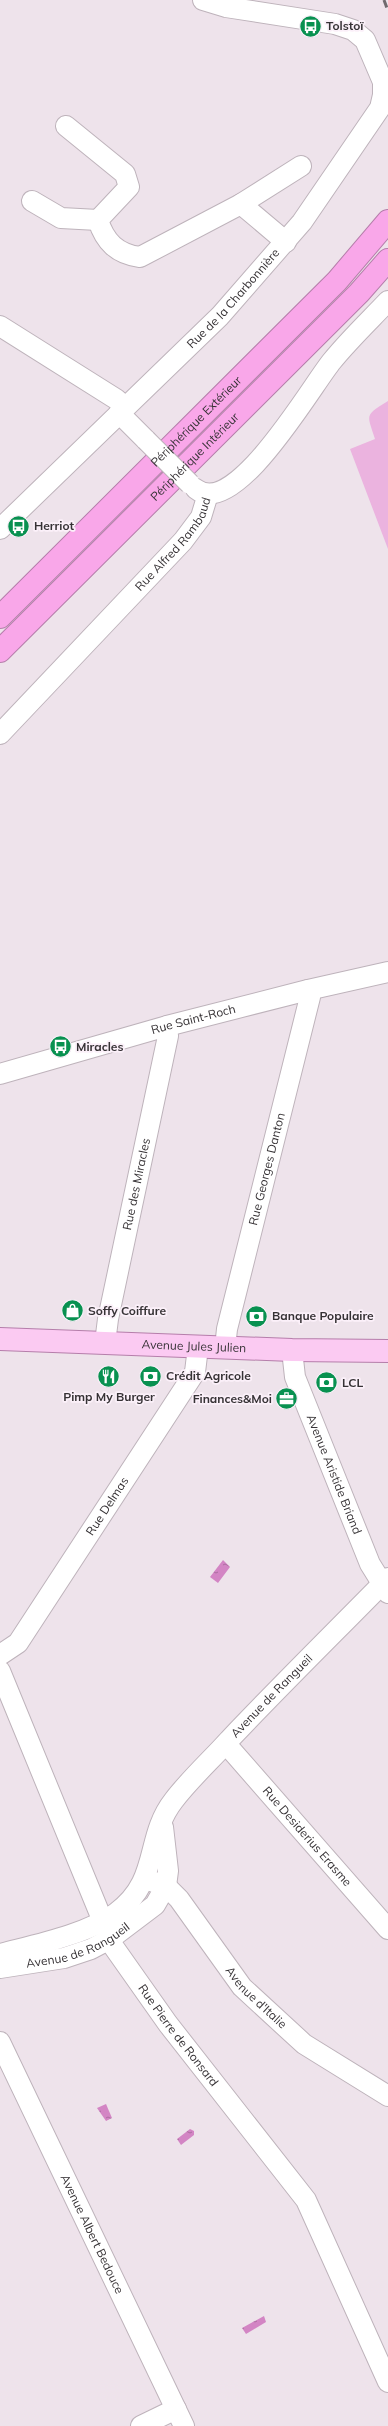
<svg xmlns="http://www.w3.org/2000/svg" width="388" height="2426" font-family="Mulish,sans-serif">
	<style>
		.pitch { fill: #ebb3df }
		.water { fill: url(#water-ripples) }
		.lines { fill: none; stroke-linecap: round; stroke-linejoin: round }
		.minor-casing { stroke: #beb3bb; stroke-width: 22 }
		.major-casing { stroke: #b57eaa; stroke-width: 24 }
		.highway-casing { stroke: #b57eaa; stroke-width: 24 }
		.minor { stroke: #fff; stroke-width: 20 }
		.major { stroke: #fbcaf2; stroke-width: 22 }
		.highway { stroke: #f9a7e9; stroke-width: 22 }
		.rail { stroke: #706a6e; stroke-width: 3; stroke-dasharray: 8 4; stroke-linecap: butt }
		.minor-bridge-casing { stroke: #beb3bb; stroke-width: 22; stroke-linecap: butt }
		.minor-bridge { stroke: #fff; stroke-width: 20 }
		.labels { text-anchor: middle; stroke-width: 3.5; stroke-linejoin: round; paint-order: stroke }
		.poi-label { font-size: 12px; font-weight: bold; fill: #363235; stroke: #fbf0f9; text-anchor: start }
		.street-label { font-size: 12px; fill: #363235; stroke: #fbf0f9 }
	</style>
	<defs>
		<pattern id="water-ripples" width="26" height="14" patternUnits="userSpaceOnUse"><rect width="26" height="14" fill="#d385c4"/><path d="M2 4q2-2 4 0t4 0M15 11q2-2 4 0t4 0" fill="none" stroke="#ac6da0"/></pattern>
	</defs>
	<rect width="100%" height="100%" fill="#eee3eb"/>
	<path class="pitch" d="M 388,401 L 388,549 L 350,449 L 375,439 C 367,414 364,416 388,401 Z"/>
	<g class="water">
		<polygon points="223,1560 230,1567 218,1583 210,1577"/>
		<polygon points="106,2104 112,2118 106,2121 97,2108"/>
		<polygon points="190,2129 194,2131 194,2135 181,2145 177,2139"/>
		<polygon points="264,2316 266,2322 246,2334 242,2328"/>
	</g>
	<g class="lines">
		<defs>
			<g id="minor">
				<path d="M 66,126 L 125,174 L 129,187 L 98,220 C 105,242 117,254 140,257 L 241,204 L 286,242"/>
				<polyline points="32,201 61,218 98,220"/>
				<polyline points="241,204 301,166"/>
				<polyline points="0,326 116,399 125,407"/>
				<polyline points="119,413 146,440"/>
				<path d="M 196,489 C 235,520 312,385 332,361 C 349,340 369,321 388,301"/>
				<path id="s1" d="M 0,529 L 220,316 L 302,222 L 380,108 L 383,95 L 383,82 L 365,40 L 353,30 L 335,24 L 226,7 L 203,0"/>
				<path id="s2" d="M 0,734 L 183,541 L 201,517 L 208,494"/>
				<path id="s3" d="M 0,1074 L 167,1026 L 308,990 L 388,972"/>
				<path id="s4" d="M 105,1343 L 108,1319 L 168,1036 L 167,1026"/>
				<path id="s5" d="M 225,1348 L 227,1329 L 310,997 L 308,990"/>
				<path id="s6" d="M 292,1350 L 295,1377 L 370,1564 L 388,1593"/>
				<path id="s7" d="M 0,1655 L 18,1643 L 195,1372 L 198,1347"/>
				<path id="s8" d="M 0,1671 L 113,1946 L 168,2024 L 306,2200 L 388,2382"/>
				<path id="s9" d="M 226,1744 L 388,1929"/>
				<path id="s10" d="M 145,1879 L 166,1886 L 179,1899 L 242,1987 L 304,2044 L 388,2096"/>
				<path id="s11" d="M 0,1954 C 34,1945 88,1934 116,1913 C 161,1880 144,1838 174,1800 C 190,1779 211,1760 229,1740 C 281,1685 335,1632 388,1578"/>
				<path id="s12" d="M 0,1968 L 64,1958 L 91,1949 L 110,1939 L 155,1905 L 166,1886 L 168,1871 L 163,1827"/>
				<path id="s13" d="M 0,2042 L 184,2426"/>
				<polyline points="141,2426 176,2409"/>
			</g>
			<g id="major">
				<path id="s14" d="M 0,1339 L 292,1350 L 388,1351"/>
			</g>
			<g id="highway">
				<path id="s15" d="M 0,617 L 337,281 L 388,221"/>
				<path id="s16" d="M 0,651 L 359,293 L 388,260"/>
			</g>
		</defs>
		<use href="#minor" class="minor-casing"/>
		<use href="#major" class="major-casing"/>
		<use href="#highway" class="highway-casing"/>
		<use href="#minor" class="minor"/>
		<use href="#major" class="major"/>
		<use href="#highway" class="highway"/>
		<polyline class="rail" points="384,0 388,11"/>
		<defs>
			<polyline id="minor-bridge" points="146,440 190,484"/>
		</defs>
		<use href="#minor-bridge" class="minor-bridge-casing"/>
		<use href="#minor-bridge" class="minor-bridge"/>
	</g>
	<defs>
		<symbol id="bus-disc" viewBox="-11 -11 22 22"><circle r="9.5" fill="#089150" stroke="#fbf0f9"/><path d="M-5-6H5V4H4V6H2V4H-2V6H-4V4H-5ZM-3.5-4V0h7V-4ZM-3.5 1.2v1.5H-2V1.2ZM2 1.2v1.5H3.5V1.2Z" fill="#fff"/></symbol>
		<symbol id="shop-disc" viewBox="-11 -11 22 22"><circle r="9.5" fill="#089150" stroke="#fbf0f9"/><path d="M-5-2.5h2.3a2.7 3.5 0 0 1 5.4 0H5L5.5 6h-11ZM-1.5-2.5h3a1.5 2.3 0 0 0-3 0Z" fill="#fff"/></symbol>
		<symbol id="bank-disc" viewBox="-11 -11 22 22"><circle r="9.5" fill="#089150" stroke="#fbf0f9"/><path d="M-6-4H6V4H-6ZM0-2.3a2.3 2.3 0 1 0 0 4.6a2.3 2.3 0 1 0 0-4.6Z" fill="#fff"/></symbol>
		<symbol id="restaurant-disc" viewBox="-11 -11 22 22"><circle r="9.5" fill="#089150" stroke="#fbf0f9"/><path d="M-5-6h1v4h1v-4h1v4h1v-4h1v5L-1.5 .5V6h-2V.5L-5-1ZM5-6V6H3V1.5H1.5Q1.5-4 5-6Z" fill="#fff"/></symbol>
		<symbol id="office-disc" viewBox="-11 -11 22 22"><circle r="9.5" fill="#089150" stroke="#fbf0f9"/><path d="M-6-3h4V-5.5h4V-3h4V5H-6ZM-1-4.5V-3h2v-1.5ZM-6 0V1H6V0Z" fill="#fff"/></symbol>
	</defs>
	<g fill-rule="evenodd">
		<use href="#bus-disc" x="298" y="14" width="25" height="25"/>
		<use href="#bus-disc" x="6" y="514" width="25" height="25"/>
		<use href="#bus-disc" x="48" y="1034" width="25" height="25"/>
		<use href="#shop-disc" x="60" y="1298" width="25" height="25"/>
		<use href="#bank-disc" x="244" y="1304" width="25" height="25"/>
		<use href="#restaurant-disc" x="96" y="1364" width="25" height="25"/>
		<use href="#bank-disc" x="138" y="1364" width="25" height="25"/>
		<use href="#bank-disc" x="314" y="1370" width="25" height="25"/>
		<use href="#office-disc" x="274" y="1386" width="25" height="25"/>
	</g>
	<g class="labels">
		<g class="poi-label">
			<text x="326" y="30">Tolstoï</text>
			<text x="34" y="530">Herriot</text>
			<text x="76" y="1051">Miracles</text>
			<text x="88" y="1315">Soffy Coiffure</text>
			<text x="272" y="1320">Banque Populaire</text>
			<text x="166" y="1380">Crédit Agricole</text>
			<text x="342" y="1387">LCL</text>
			<text x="109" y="1401" text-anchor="middle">Pimp My Burger</text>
			<text x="272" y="1403" text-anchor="end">Finances&amp;Moi</text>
		</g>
		<g class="street-label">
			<text dy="4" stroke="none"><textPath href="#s1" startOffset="328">Rue de la Charbonnière</textPath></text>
			<text dy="4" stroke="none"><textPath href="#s15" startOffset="277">Périphérique Extérieur</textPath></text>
			<text dy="4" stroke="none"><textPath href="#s16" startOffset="275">Périphérique Intérieur</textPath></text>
			<text dy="4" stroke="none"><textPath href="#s2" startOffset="258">Rue Alfred Rambaud</textPath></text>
			<text dy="4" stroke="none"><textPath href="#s3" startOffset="201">Rue Saint-Roch</textPath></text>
			<text dy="4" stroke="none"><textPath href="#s5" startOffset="184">Rue Georges Danton</textPath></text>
			<text dy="4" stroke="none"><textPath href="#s4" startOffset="162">Rue des Miracles</textPath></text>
			<text dy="4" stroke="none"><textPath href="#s14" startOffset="194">Avenue Jules Julien</textPath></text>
			<text dy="4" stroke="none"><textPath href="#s6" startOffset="132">Avenue Aristide Briand</textPath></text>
			<text dy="4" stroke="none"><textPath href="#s7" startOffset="185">Rue Delmas</textPath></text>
			<text dy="4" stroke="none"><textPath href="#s11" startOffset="396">Avenue de Rangueil</textPath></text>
			<text dy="4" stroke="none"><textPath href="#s9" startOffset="123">Rue Desiderius Erasme</textPath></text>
			<text dy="4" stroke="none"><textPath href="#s12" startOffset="82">Avenue de Rangueil</textPath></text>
			<text dy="4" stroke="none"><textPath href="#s10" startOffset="166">Avenue d'Italie</textPath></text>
			<text dy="4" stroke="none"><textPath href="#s8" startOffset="408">Rue Pierre de Ronsard</textPath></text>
			<text dy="4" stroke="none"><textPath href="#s13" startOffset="213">Avenue Albert Bedouce</textPath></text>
		</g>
	</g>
</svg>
